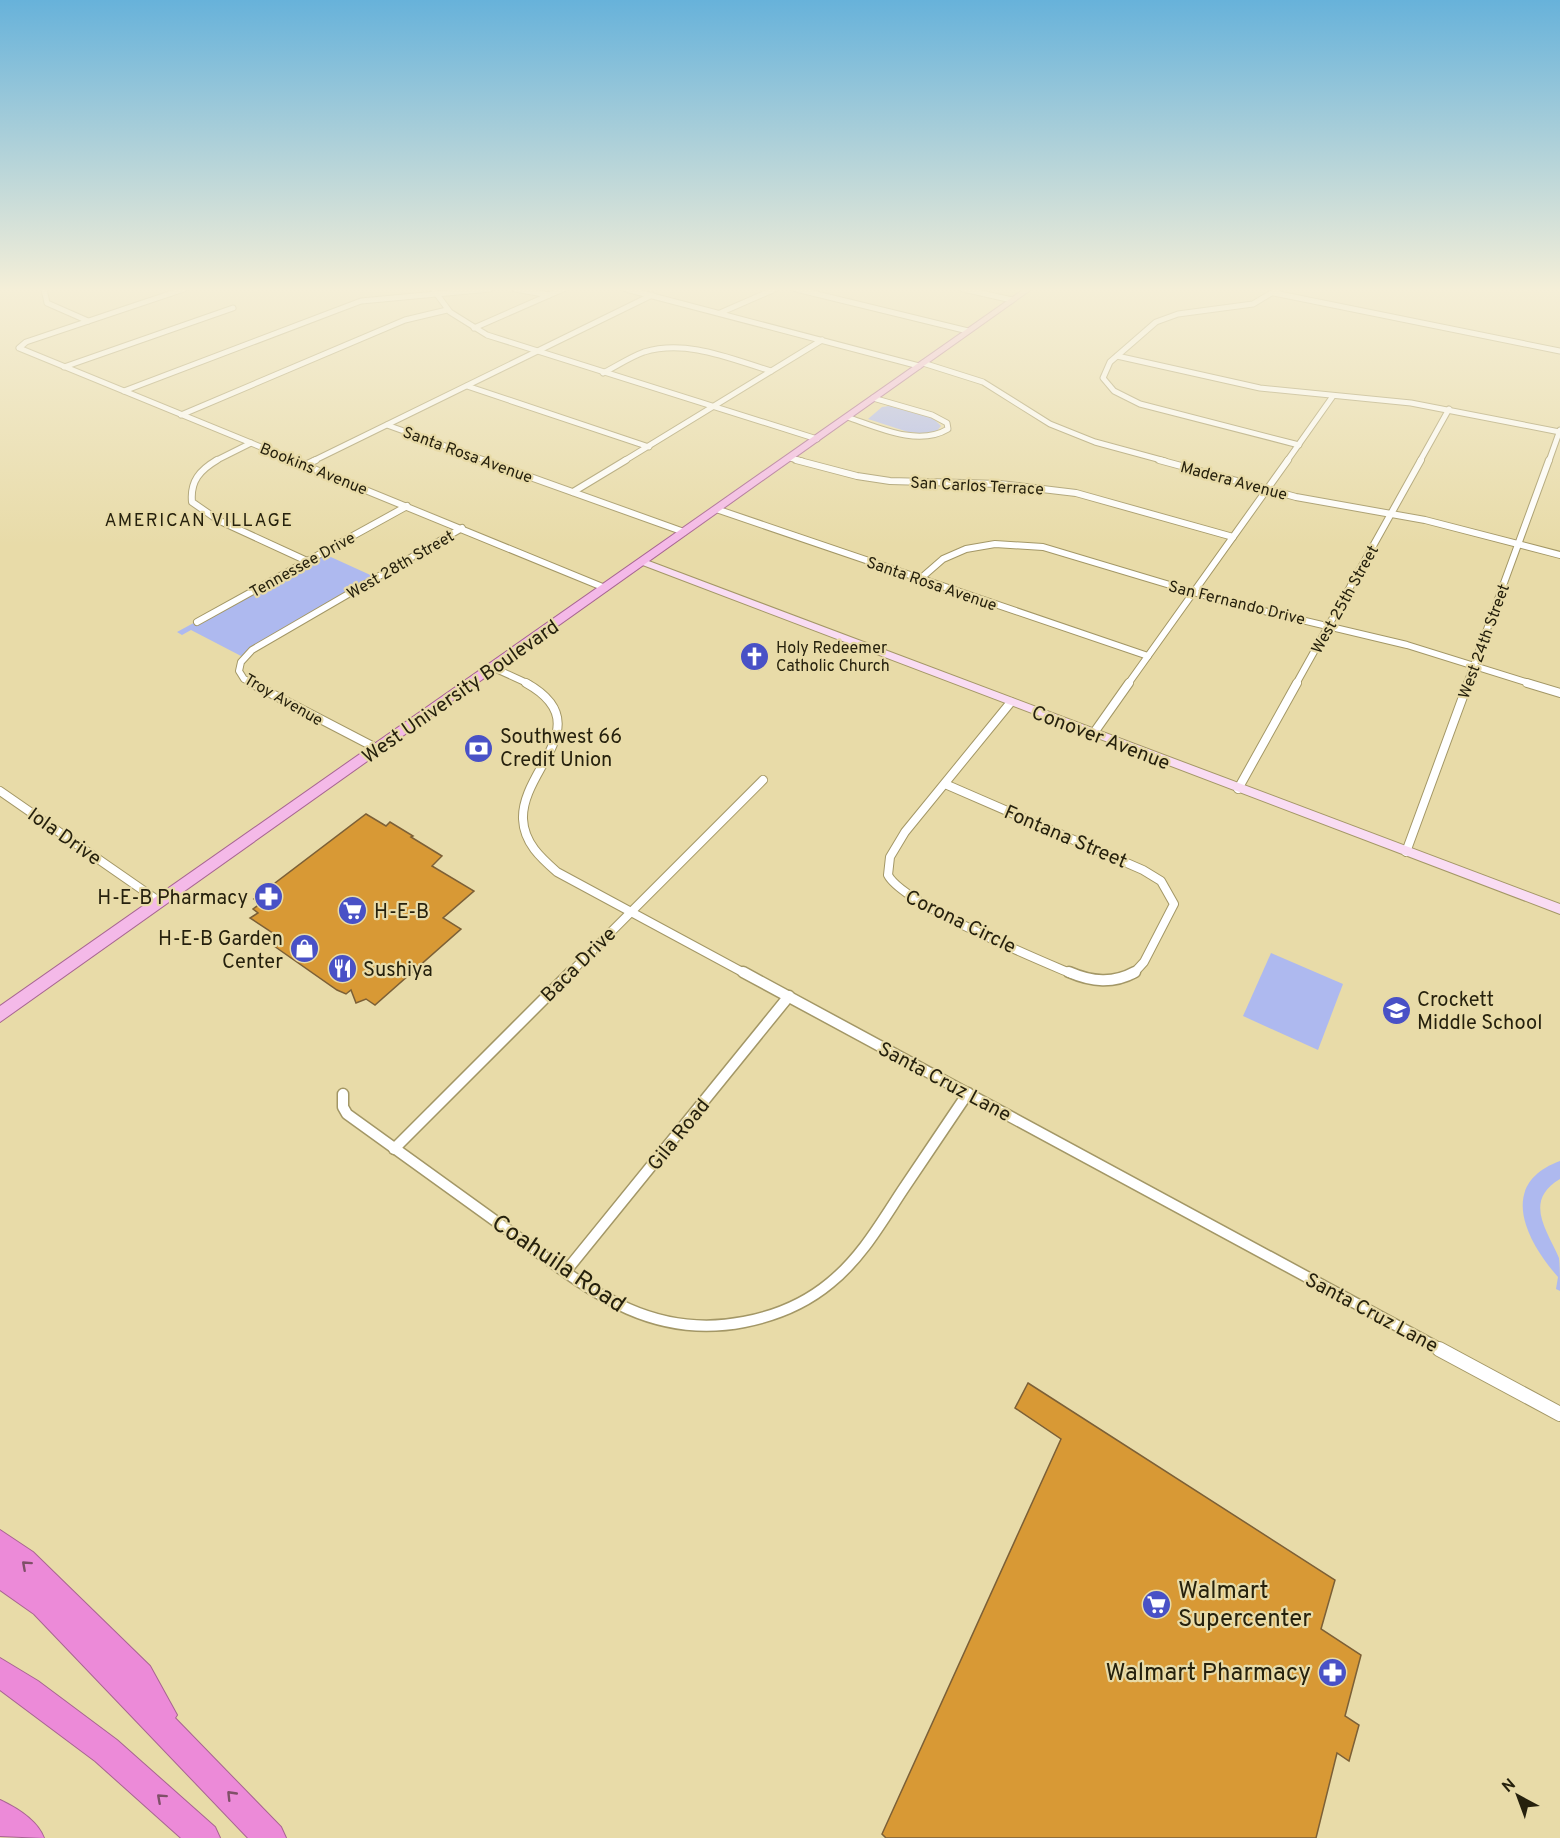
<svg xmlns="http://www.w3.org/2000/svg" width="1560" height="1838" font-family="Overpass,sans-serif">
	<style>
		.green { fill: #aeb9ef }
		.building { fill: #d89935; stroke: #7c6037; stroke-width: 1.5 }
		.lines { fill: none; stroke-linecap: round; stroke-linejoin: round }
		.street-far4-casing { stroke: #a39766; stroke-width: 7 }
		.street-far3-casing { stroke: #a39766; stroke-width: 8 }
		.street-far2-casing { stroke: #a39766; stroke-width: 10 }
		.street-far1-casing { stroke: #a39766; stroke-width: 13 }
		.street-casing { stroke: #a39766; stroke-width: 16 }
		.secondary-casing { stroke: #a39766; stroke-width: 2 }
		.primary-casing { stroke: #a76591; stroke-width: 2 }
		.highway-casing { stroke: #a76591; stroke-width: 2 }
		.street-far4 { stroke: #fff; stroke-width: 5 }
		.street-far3 { stroke: #fff; stroke-width: 6 }
		.street-far2 { stroke: #fff; stroke-width: 8 }
		.street-far1 { stroke: #fff; stroke-width: 10 }
		.street { stroke: #fff; stroke-width: 14 }
		.secondary { fill: #f9dcf3; fill-rule: evenodd }
		.primary { fill: #f4b9e8; fill-rule: evenodd }
		.highway { fill: #ec8ad8; fill-rule: evenodd }
		.oneway { stroke: #7f5068 }
		.labels { text-anchor: middle; stroke-width: 4.5; stroke-linejoin: round; paint-order: stroke }
		.far-street-label { font-size: 16px; fill: #26210d; stroke: #e8dba8 }
		.far-poi-label { font-size: 16px; fill: #26210d; stroke: #e8dba8; text-anchor: start }
		.far-neighbourhood-label { font-size: 18px; letter-spacing: 1.5px; fill: #26210d; stroke: #e8dba8 }
		.street-label { font-size: 20px; fill: #26210d; stroke: #e8dba8 }
		.poi-label { font-size: 20px; fill: #26210d; stroke: #e8dba8; text-anchor: start }
		.near-street-label { font-size: 24px; fill: #26210d; stroke: #e8dba8 }
		.near-poi-label { font-size: 24px; fill: #26210d; stroke: #e8dba8; text-anchor: start }
	</style>
	<rect width="100%" height="100%" fill="#e8dba8"/>
	<g class="green">
		<polygon points="889,406 933,418 941,426 936,432 926,434 908,432 868,419 882,407"/>
		<polygon points="322,553 377,578 243,657 191,630 182,635 177,632"/>
		<polygon points="1271,953 1343,984 1318,1050 1243,1016"/>
		<path d="M 1560,1161 L 1560,1179 C 1523,1201 1547,1230 1559,1258 C 1560,1266 1560,1282 1560,1291 L 1556,1289 L 1558,1277 C 1526,1241 1497,1184 1560,1161 Z"/>
	</g>
	<g class="building">
		<polygon points="366,814 386,826 390,822 413,836 411,837 442,856 432,866 474,891 443,918 461,929 375,1005 366,999 356,1003 351,990 346,994 337,990 274,946 282,939 250,918 258,913 253,909 261,903 254,899"/>
		<polygon points="1028,1383 1335,1580 1321,1629 1361,1655 1345,1716 1359,1725 1349,1761 1337,1753 1316,1838 886,1838 882,1834 1061,1439 1015,1408"/>
	</g>
	<g class="lines">
		<defs>
			<g id="street-far4">
				<polyline points="44,289 47,303 88,321"/>
				<polyline points="184,289 26,342 19,348 295,461"/>
				<polyline points="433,289 450,312 487,335 817,439"/>
				<polyline points="515,289 549,295"/>
				<polyline points="626,289 919,366"/>
				<polyline points="796,289 968,331"/>
				<polyline points="963,289 1012,300"/>
				<polyline points="1278,289 1253,304 1178,314 1156,322 1110,362 1103,378 1114,391 1140,404 1299,445"/>
				<polyline points="1274,293 1560,351"/>
				<polyline points="720,313 775,289"/>
				<polyline points="474,328 563,289"/>
				<polyline points="1117,356 1260,388 1411,403 1560,432"/>
				<polyline points="923,363 983,382 1050,424 1095,442 1165,461"/>
				<polyline points="64,367 233,308"/>
				<path d="M 603,373 C 617,366 630,357 644,352 C 687,339 731,359 771,371"/>
				<polyline points="467,386 649,447"/>
				<polyline points="124,391 361,301 490,289"/>
				<polyline points="181,415 405,320 447,310"/>
				<path d="M 847,417 C 877,427 918,447 948,429 L 947,423 L 932,415 L 873,398"/>
				<polyline points="387,425 487,461"/>
				<polyline points="790,458 802,461"/>
				<polyline points="215,461 251,443"/>
				<polyline points="313,461 652,295"/>
				<polyline points="624,461 822,340"/>
				<polyline points="1287,461 1333,396"/>
				<polyline points="1420,461 1449,409"/>
				<polyline points="1549,461 1560,430"/>
			</g>
			<g id="street-far3">
				<path d="M 217,460 C 200,470 190,481 192,502 L 218,520 L 307,561"/>
				<polyline points="292,460 605,588"/>
				<polyline points="483,460 684,532"/>
				<polyline points="796,460 857,476 890,481 1000,484 1076,493 1233,537"/>
				<polyline points="1159,460 1296,497 1425,520 1560,555"/>
				<polyline points="305,465 316,460"/>
				<polyline points="573,492 626,460"/>
				<polyline points="716,509 1148,656"/>
				<polyline points="920,579 943,559 966,549 995,544 1043,547 1230,603 1407,645 1532,684"/>
				<polyline points="197,622 407,506"/>
				<polyline points="494,668 529,684"/>
				<polyline points="254,684 244,679 239,671 241,662 252,650 462,528"/>
				<polyline points="1128,684 1288,460"/>
				<polyline points="1296,684 1421,460"/>
				<polyline points="1467,684 1549,460"/>
			</g>
			<g id="street-far2">
				<polyline points="251,683 378,749"/>
				<path d="M 526,683 C 600,724 521,769 523,819 C 524,843 541,858 557,872 L 746,974"/>
				<polyline points="1527,683 1560,693"/>
				<path d="M 1011,702 L 905,832 L 890,857 L 888,875 C 903,904 1037,959 1072,974"/>
				<polyline points="1093,734 1129,683"/>
				<polyline points="945,784 1143,870 1161,881 1174,904 1144,962 1133,974"/>
				<polyline points="1238,789 1297,683"/>
				<polyline points="0,791 160,902"/>
				<polyline points="1406,852 1468,683"/>
				<polyline points="569,974 763,780"/>
			</g>
			<g id="street-far1">
				<polyline points="743,972 1442,1350"/>
				<path d="M 1069,972 C 1092,982 1113,984 1135,972"/>
				<path d="M 343,1094 L 343,1107 L 347,1114 C 398,1151 450,1188 501,1225 C 578,1280 642,1342 744,1322 C 775,1316 806,1303 830,1283 C 861,1258 881,1223 902,1191 C 924,1158 946,1126 968,1093"/>
				<polyline points="394,1149 571,972"/>
				<polyline points="566,1271 789,996"/>
			</g>
			<polyline id="street" points="1439,1349 1560,1414"/>
			<polygon id="secondary" points="640,560 646,560 1560,904 1560,914 640,564"/>
			<polygon id="primary" points="1024,289 1032,289 0,1022 0,1006"/>
			<g id="highway">
				<polygon points="0,1530 33,1552 150,1666 177,1715 175,1718 281,1827 286,1838 248,1838 34,1614 0,1590"/>
				<polygon points="0,1658 38,1681 117,1740 215,1827 220,1838 181,1838 95,1761 0,1690"/>
				<path d="M 0,1800 C 17,1808 37,1820 44,1838 L 0,1836 Z"/>
			</g>
		</defs>
		<use href="#street-far4" class="street-far4-casing"/>
		<use href="#street-far3" class="street-far3-casing"/>
		<use href="#street-far2" class="street-far2-casing"/>
		<use href="#street-far1" class="street-far1-casing"/>
		<use href="#street" class="street-casing"/>
		<use href="#secondary" class="secondary-casing"/>
		<use href="#primary" class="primary-casing"/>
		<use href="#highway" class="highway-casing"/>
		<use href="#street-far4" class="street-far4"/>
		<use href="#street-far3" class="street-far3"/>
		<use href="#street-far2" class="street-far2"/>
		<use href="#street-far1" class="street-far1"/>
		<use href="#street" class="street"/>
		<use href="#secondary" class="secondary"/>
		<use href="#primary" class="primary"/>
		<use href="#highway" class="highway"/>
	</g>
	<defs><path id="oneway-chevron" d="M-2-3.5L2.5 0L-2 3.5" fill="none" stroke-width="1.6" stroke-linecap="round" stroke-linejoin="round" transform="scale(1.5)"/></defs>
	<g class="oneway">
		<use href="#oneway-chevron" transform="translate(26 1565) rotate(-138)"/>
		<use href="#oneway-chevron" transform="translate(231 1795) rotate(-134)"/>
		<use href="#oneway-chevron" transform="translate(161 1798) rotate(-138)"/>
	</g>
	<linearGradient id="sky" x2="0" y2="1"><stop stop-color="#67b2da"/><stop offset="0.53" stop-color="#f5efd8"/><stop offset="1" stop-color="#f5efd8" stop-opacity="0"/></linearGradient>
	<rect width="1560" height="546" fill="url(#sky)"/>
	<defs>
		<symbol id="church-disc" viewBox="-11 -11 22 22"><circle r="9.5" fill="#4951c6" stroke="#e8dba8"/><path d="M-1.2-6h2.4v3.5h3.3v2.4h-3.3V6h-2.4V-.1h-3.3v-2.4h3.3Z" fill="#fff"/></symbol>
		<symbol id="bank-disc" viewBox="-11 -11 22 22"><circle r="9.5" fill="#4951c6" stroke="#e8dba8"/><path d="M-6-4H6V4H-6ZM0-2.3a2.3 2.3 0 1 0 0 4.6a2.3 2.3 0 1 0 0-4.6Z" fill="#fff"/></symbol>
		<symbol id="pharmacy-disc" viewBox="-11 -11 22 22"><circle r="9.5" fill="#4951c6" stroke="#e8dba8"/><path d="M-2-6h4v4h4v4h-4v4h-4v-4h-4v-4h4Z" fill="#fff"/></symbol>
		<symbol id="supermarket-disc" viewBox="-11 -11 22 22"><circle r="9.5" fill="#4951c6" stroke="#e8dba8"/><path d="M-6-5.5h2.5l.6 2H6L4.5 2H-2.5L-4.4-4H-6ZM-1.5 3.2a1.3 1.3 0 1 0 .1 0ZM3 3.2a1.3 1.3 0 1 0 .1 0Z" fill="#fff"/></symbol>
		<symbol id="shop-disc" viewBox="-11 -11 22 22"><circle r="9.5" fill="#4951c6" stroke="#e8dba8"/><path d="M-5-2.5h2.3a2.7 3.5 0 0 1 5.4 0H5L5.5 6h-11ZM-1.5-2.5h3a1.5 2.3 0 0 0-3 0Z" fill="#fff"/></symbol>
		<symbol id="restaurant-disc" viewBox="-11 -11 22 22"><circle r="9.5" fill="#4951c6" stroke="#e8dba8"/><path d="M-5-6h1v4h1v-4h1v4h1v-4h1v5L-1.5 .5V6h-2V.5L-5-1ZM5-6V6H3V1.5H1.5Q1.5-4 5-6Z" fill="#fff"/></symbol>
		<symbol id="school-disc" viewBox="-11 -11 22 22"><circle r="9.5" fill="#4951c6" stroke="#e8dba8"/><path d="M0-5L7-2L0 1L-7-2ZM-4 1L0 2.5L4 1V4Q0 6-4 4Z" fill="#fff"/></symbol>
	</defs>
	<g fill-rule="evenodd">
		<use href="#church-disc" x="738" y="640" width="33" height="33"/>
		<use href="#bank-disc" x="462" y="732" width="33" height="33"/>
		<use href="#pharmacy-disc" x="252" y="880" width="33" height="33"/>
		<use href="#supermarket-disc" x="336" y="894" width="33" height="33"/>
		<use href="#shop-disc" x="288" y="932" width="33" height="33"/>
		<use href="#restaurant-disc" x="326" y="952" width="33" height="33"/>
		<use href="#school-disc" x="1380" y="994" width="33" height="33"/>
		<use href="#supermarket-disc" x="1140" y="1588" width="33" height="33"/>
		<use href="#pharmacy-disc" x="1316" y="1656" width="33" height="33"/>
	</g>
	<g class="labels">
		<g class="far-street-label">
			<text transform="translate(468 454) rotate(20)" y="6">Santa Rosa Avenue</text>
			<text transform="translate(314 468) rotate(22)" y="6">Bookins Avenue</text>
			<text transform="translate(1234 480) rotate(15)" y="6">Madera Avenue</text>
			<text transform="translate(977 485) rotate(3)" y="6">San Carlos Terrace</text>
			<text transform="translate(302 564) rotate(-29)" y="6">Tennessee Drive</text>
			<text transform="translate(400 564) rotate(-30)" y="6">West 28th Street</text>
			<text transform="translate(932 583) rotate(19)" y="6">Santa Rosa Avenue</text>
			<text transform="translate(1344 599) rotate(-61)" y="6">West 25th Street</text>
			<text transform="translate(1237 602) rotate(14)" y="6">San Fernando Drive</text>
			<text transform="translate(1483 641) rotate(-70)" y="6">West 24th Street</text>
			<text transform="translate(284 699) rotate(30)" y="6">Troy Avenue</text>
		</g>
		<g class="far-poi-label">
			<text x="776" y="653">Holy Redeemer<tspan x="776" dy="18">Catholic Church</tspan></text>
		</g>
		<g class="far-neighbourhood-label">
			<text x="199" y="526">AMERICAN VILLAGE</text>
		</g>
		<g class="street-label">
			<text transform="translate(460 691) rotate(-35)" y="7">West University Boulevard</text>
			<text transform="translate(1101 737) rotate(21)" y="7">Conover Avenue</text>
			<text transform="translate(65 836) rotate(35)" y="7">Iola Drive</text>
			<text transform="translate(1066 836) rotate(23)" y="7">Fontana Street</text>
			<text transform="translate(961 921) rotate(26)" y="7">Corona Circle</text>
			<text transform="translate(578 964) rotate(-45)" y="7">Baca Drive</text>
			<text transform="translate(945 1081) rotate(28)" y="7">Santa Cruz Lane</text>
			<text transform="translate(678 1134) rotate(-51)" y="7">Gila Road</text>
			<text transform="translate(1372 1312) rotate(28)" y="7">Santa Cruz Lane</text>
		</g>
		<g class="poi-label">
			<text x="500" y="743">Southwest 66<tspan x="500" dy="23">Credit Union</tspan></text>
			<text x="248" y="904" text-anchor="end">H-E-B Pharmacy</text>
			<text x="374" y="918">H-E-B</text>
			<text x="283" y="945" text-anchor="end">H-E-B Garden<tspan x="283" dy="23">Center</tspan></text>
			<text x="363" y="976">Sushiya</text>
			<text x="1417" y="1006">Crockett<tspan x="1417" dy="23">Middle School</tspan></text>
		</g>
		<g class="near-street-label">
			<text transform="translate(559 1263) rotate(34)" y="8">Coahuila Road</text>
		</g>
		<g class="near-poi-label">
			<text x="1178" y="1598">Walmart<tspan x="1178" dy="28">Supercenter</tspan></text>
			<text x="1311" y="1680" text-anchor="end">Walmart Pharmacy</text>
		</g>
	</g>
	<g transform="translate(1518 1796) rotate(319)" stroke="#e8dba8" stroke-width="4.5" paint-order="stroke">
	<path d="M0-4.5L10 22L0 15L-10 22Z" fill="#26210d"/>
	<text y="-9" font-size="16" font-weight="bold" text-anchor="middle" fill="#26210d">N</text>
	</g>
</svg>
